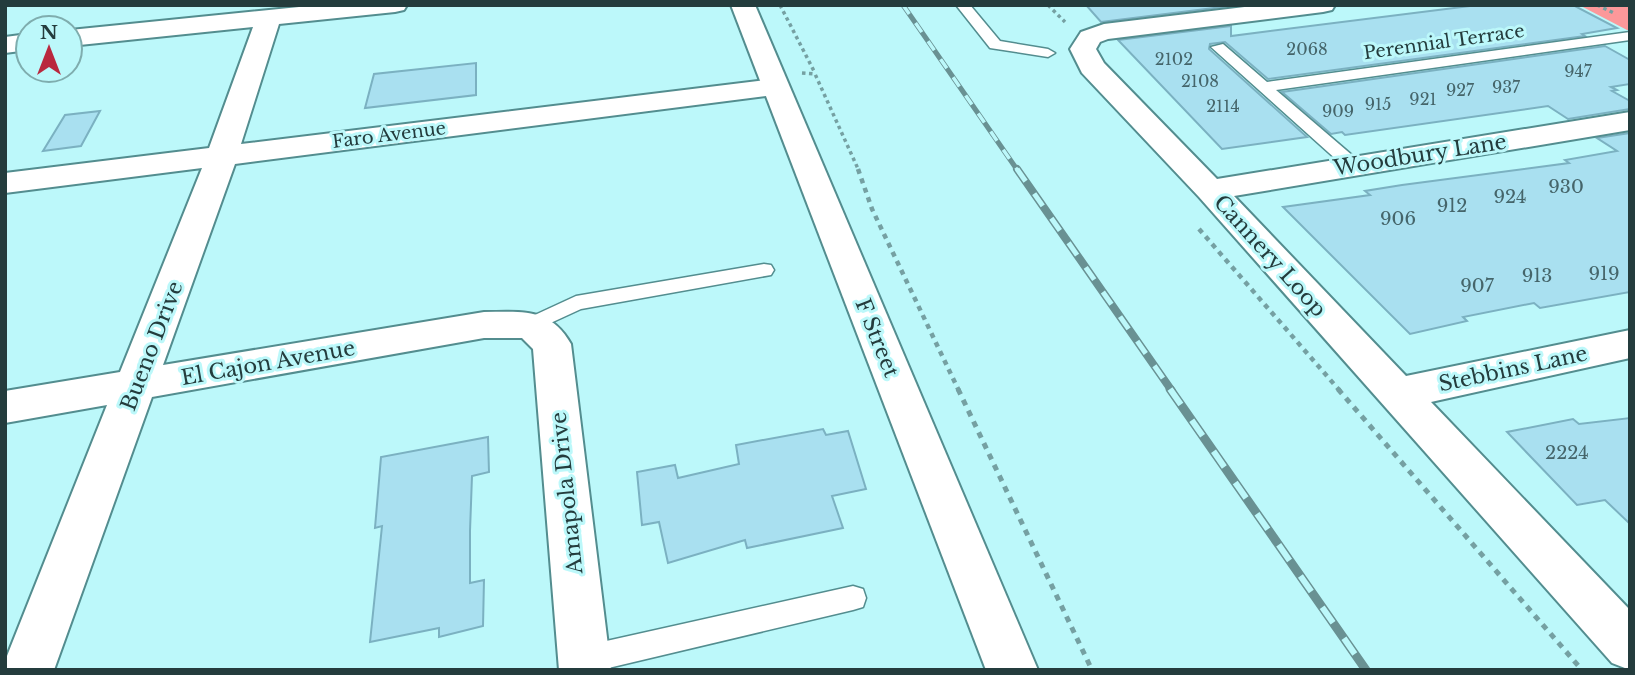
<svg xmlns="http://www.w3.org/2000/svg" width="1635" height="675" font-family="'Libre Baskerville',serif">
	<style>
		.green { fill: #fc989a }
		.building { fill: #a9e0f0; stroke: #7bb1c1; stroke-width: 2 }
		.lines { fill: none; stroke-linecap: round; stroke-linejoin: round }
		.service-casing { stroke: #538d8f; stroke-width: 3 }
		.minor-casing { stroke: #538d8f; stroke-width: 4 }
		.tertiary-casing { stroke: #538d8f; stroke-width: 4 }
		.path-far2 { stroke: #75a0a2; stroke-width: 3.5; stroke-dasharray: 3.5 3.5; stroke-linecap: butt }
		.path-far1 { stroke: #75a0a2; stroke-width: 4.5; stroke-dasharray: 5 5; stroke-linecap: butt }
		.path { stroke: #75a0a2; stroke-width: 5; stroke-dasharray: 6 6; stroke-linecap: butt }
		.service { fill: #fff; fill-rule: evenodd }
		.minor { fill: #fff; fill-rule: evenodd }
		.tertiary { fill: #fff; fill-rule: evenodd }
		.rail-far2-casing { stroke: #699193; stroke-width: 5 }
		.rail-far1-casing { stroke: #699193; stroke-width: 8 }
		.rail-casing { stroke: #699193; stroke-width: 9 }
		.rail-far2 { stroke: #bcf8fa; stroke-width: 3.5; stroke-dasharray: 11; stroke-linecap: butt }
		.rail-far1 { stroke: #bcf8fa; stroke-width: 5; stroke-dasharray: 15; stroke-linecap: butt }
		.rail { stroke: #bcf8fa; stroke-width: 6; stroke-dasharray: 19; stroke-linecap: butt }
		.labels { text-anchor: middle; stroke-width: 6; stroke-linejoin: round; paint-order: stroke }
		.far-number-label { font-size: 16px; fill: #45656a }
		.far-street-label { font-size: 18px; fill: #243c3d; stroke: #bcf8fa }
		.number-label { font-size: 18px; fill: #45656a }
		.street-label { font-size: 21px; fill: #243c3d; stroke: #bcf8fa }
	</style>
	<rect width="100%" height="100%" fill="#bcf8fa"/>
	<polygon class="green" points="1579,5 1630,5 1630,30 1627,30"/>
	<g class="building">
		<polygon points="1086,5 1230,5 1230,6 1101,22"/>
		<polygon points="1478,5 1573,5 1617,28 1582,34 1585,36 1268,79 1225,42 1210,44 1209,49 1307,137 1222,149 1118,40 1231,26 1231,36"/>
		<polygon points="1605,46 1630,60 1630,84 1611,87 1617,90 1612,91 1630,101 1630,109 1568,119 1548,106 1345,135 1342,132 1331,134 1282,92"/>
		<polygon points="476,63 476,95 365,108 374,74"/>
		<polygon points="100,111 81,146 43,151 65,115"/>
		<polygon points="1630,133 1630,292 1540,308 1534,303 1463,317 1467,321 1410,334 1283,207 1370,195 1365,191 1402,185 1569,163 1565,160 1617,151 1597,138"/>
		<polygon points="1630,418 1630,524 1605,500 1577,505 1507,432 1573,419 1579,424"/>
		<polygon points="823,429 826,435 848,431 866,489 832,496 843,528 747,548 745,540 668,563 659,522 642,525 637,472 675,465 678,478 739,464 736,445"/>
		<polygon points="488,437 489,472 472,476 470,531 470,583 484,580 483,626 439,637 439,628 370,642 382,526 375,528 381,457"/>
	</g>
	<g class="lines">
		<defs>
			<g id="service">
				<polygon points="956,5 970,5 1000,41 1048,49 1055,53 1048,57 990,48"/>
				<polygon points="1630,32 1630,40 1276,90 1360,162 1363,166 1360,170 1348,170 1211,47 1223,44 1267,82"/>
				<polygon points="764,264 771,265 774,270 771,275 581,309 531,332 524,330 521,325 524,320 576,296"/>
				<polygon points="853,586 863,589 866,598 863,607 853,610 600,670 574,670 570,660 574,650 584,646"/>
			</g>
			<g id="minor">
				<path d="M 319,5 L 407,5 L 404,10 L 395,12 L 279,24 L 241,144 L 774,79 L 784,81 L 788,87 L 784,93 L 774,95 L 235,164 L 163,365 L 484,312 C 522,312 550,307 571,344 L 611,670 L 559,670 L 533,349 L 522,338 L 484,338 L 152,397 L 54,670 L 5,670 L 5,661 L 107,405 L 5,423 L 5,391 L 120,372 L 202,168 L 5,193 L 5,173 L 209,148 L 253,27 L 70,46 L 70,30 Z"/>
				<polygon points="1261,5 1335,5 1332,10 1323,12 1108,39 1100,42 1096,49 1104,63 1217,179 1630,112 1630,130 1234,196 1406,376 1630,330 1630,358 1431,402 1630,610 1630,670 1612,663 1199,197 1082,73 1070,49 1081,32 1104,24"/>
				<polygon points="28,34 28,50 5,53 5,37"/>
			</g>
			<polygon id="tertiary" points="731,5 755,5 1038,670 986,670"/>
		</defs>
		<use href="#service" class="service-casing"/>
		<use href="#minor" class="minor-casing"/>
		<use href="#tertiary" class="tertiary-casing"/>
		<g class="path-far2">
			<polyline points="780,5 815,73"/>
			<polyline points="1048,5 1065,22"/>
			<polyline points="1597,5 1616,14"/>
			<polyline points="802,73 815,74 859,171"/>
		</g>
		<g class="path-far1">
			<polyline points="858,169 872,209 959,391"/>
			<polyline points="1199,229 1340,391"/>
		</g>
		<g class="path">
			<polyline points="958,389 1092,670"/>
			<polyline points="1338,389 1582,670"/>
		</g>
		<use href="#service" class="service"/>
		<use href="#minor" class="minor"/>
		<use href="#tertiary" class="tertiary"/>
		<defs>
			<polyline id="rail-far2" points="903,5 1018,171"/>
			<polyline id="rail-far1" points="1017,169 1172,391"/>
			<polyline id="rail" points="1170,389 1366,670"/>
		</defs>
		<use href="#rail-far2" class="rail-far2-casing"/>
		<use href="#rail-far1" class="rail-far1-casing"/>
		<use href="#rail" class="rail-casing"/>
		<use href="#rail-far2" class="rail-far2"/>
		<use href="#rail-far1" class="rail-far1"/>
		<use href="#rail" class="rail"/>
	</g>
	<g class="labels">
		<g class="far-number-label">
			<text x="1307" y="55">2068</text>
			<text x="1174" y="65">2102</text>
			<text x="1578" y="77">947</text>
			<text x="1200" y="87">2108</text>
			<text x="1506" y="93">937</text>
			<text x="1460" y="96">927</text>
			<text x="1423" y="105">921</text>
			<text x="1378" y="110">915</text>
			<text x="1223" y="112">2114</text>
			<text x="1338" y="117">909</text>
		</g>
		<g class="far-street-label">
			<text transform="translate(1444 42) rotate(-8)" y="6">Perennial Terrace</text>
			<text transform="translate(389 135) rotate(-7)" y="6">Faro Avenue</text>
		</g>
		<g class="number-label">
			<text x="1566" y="193">930</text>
			<text x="1510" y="203">924</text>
			<text x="1452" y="212">912</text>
			<text x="1398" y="225">906</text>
			<text x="1604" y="280">919</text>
			<text x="1537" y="282">913</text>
			<text x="1477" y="292">907</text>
			<text x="1567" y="459">2224</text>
		</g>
		<g class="street-label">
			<text transform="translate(1420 155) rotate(-9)" y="7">Woodbury Lane</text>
			<text transform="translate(1270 256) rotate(48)" y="7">Cannery Loop</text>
			<text transform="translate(877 338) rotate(68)" y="7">F Street</text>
			<text transform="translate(152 346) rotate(-69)" y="7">Bueno Drive</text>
			<text transform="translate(268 363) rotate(-10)" y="7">El Cajon Avenue</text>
			<text transform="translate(1513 369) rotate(-12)" y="7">Stebbins Lane</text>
			<text transform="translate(567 493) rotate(-96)" y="7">Amapola Drive</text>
		</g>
	</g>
	<rect width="1635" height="675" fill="none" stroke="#243c3d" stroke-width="14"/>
	<g transform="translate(49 49)"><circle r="33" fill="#bcf8fa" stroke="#7fadae" stroke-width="2"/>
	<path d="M0-5L12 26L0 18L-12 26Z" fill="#b9283e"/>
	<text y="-10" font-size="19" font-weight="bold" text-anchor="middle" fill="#243c3d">N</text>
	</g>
</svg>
